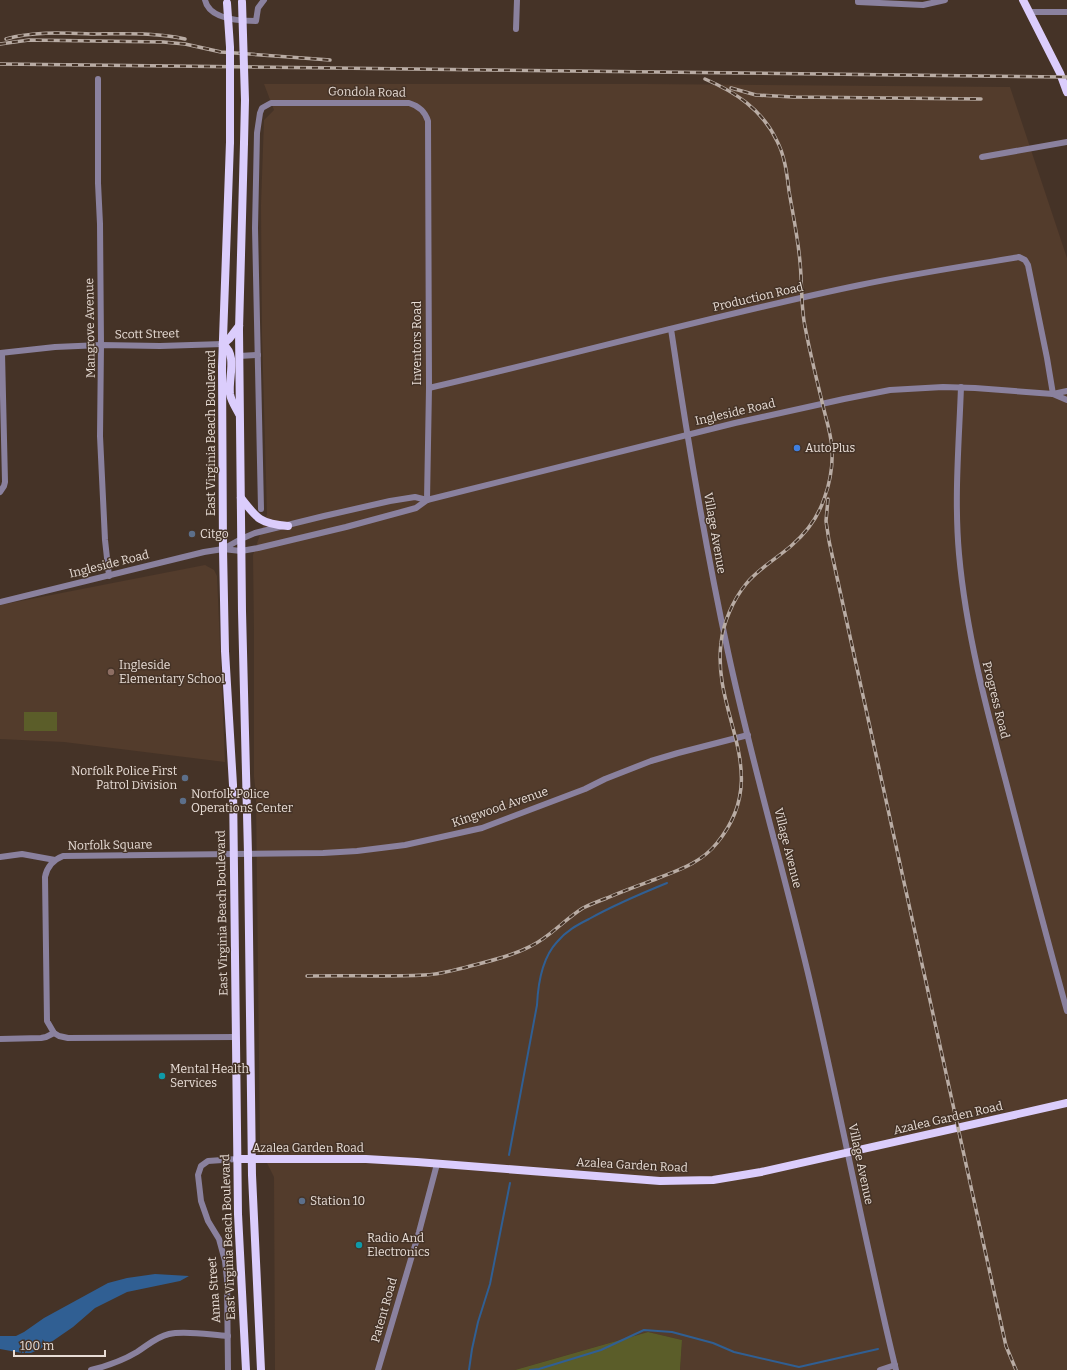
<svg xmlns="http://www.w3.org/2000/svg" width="1067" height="1370" font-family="Bitter,serif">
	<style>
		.built { fill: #533c2c }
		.green { fill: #5b5d29 }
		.water { fill: #305f93 }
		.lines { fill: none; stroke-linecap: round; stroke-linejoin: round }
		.stream { stroke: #305f93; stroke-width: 2 }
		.minor { stroke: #8a819e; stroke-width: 6 }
		.major { stroke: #dbcdfc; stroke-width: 8 }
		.rail-casing { stroke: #b9aca4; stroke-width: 3.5 }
		.rail { stroke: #453327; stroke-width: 2; stroke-dasharray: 6; stroke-linecap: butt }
		.major-bridge { stroke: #dbcdfc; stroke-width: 8 }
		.shop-dot { fill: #3f7fe0; stroke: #453327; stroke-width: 1.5 }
		.service-dot { fill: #5c6f8a; stroke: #453327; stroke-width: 1.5 }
		.education-dot { fill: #8d6e63; stroke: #453327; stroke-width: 1.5 }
		.culture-dot { fill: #0f9aa8; stroke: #453327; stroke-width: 1.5 }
		.labels { text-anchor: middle; stroke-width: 3; stroke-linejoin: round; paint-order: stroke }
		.street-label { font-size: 12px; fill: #e8ddd6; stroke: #453327 }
		.poi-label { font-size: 12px; fill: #e8ddd6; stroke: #453327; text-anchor: start }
	</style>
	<rect width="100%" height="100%" fill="#453327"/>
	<g class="built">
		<polygon points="264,84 648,84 1010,87 1067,258 1067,1370 680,1370 682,1340 648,1332 515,1370 275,1370 274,1177 260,1149 256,795 254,777 254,630 253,555 267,514 262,336 261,205 264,120 274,110"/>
		<polygon points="205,565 214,570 217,576 225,762 64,742 0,739 0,605"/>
	</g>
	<g class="green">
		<rect x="24" y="712" width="33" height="19"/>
		<polygon points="648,1332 682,1340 680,1370 515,1370"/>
	</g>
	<polygon class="water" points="155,1274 189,1276 180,1281 127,1292 95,1308 73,1327 44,1347 31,1353 22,1353 0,1349 0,1336 16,1336 24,1332 44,1318 108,1283 127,1278"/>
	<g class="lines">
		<g class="stream">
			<path d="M 509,1155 L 537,1005 C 538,984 542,958 557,942 C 566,931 577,925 589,919 C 614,905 640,894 667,883"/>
			<polyline points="469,1370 472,1349 478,1322 490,1284 510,1183"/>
			<polyline points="530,1370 539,1369 601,1350 644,1330 672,1332 713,1343 734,1352 799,1367 878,1349"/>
		</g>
		<g class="minor">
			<path d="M 205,0 C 209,19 240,21 256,21 L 258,8 L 264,0"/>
			<polyline points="858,0 858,2 923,5 945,0"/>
			<polyline points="1029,12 1067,12"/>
			<polyline points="516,29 517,0"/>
			<polyline points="98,79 98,183 100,224 101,345 100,436 105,540 109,576"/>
			<polyline points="982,157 1067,142"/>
			<path d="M 671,329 C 687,437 705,545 728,652 C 752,764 785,875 811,986 C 841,1114 865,1243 896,1370"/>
			<polyline points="0,353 55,347 101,345 160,346 223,344"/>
			<polyline points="239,356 258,355"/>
			<path d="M 961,387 C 959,443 954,498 959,554 C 966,632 986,707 1006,782 C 1026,859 1046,935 1067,1011"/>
			<path d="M 429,388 C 573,355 715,315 860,285 C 912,274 966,266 1019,257 L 1025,260 L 1028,265 L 1047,358 L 1053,394"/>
			<polyline points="1053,394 1067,400"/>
			<polyline points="0,492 4,486 5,482 2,353"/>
			<path d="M 261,509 L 255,228 L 257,133 L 260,113 L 262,108 L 271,103 L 409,103 C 419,106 425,111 428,121 L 429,388 L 427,500"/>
			<polyline points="223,549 241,539 255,533 324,516 390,501 415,497 427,500"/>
			<polyline points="0,602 204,552 223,549 241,551 258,548 346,527 416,508 427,500 735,423 844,399 890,390 943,387 975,388 1053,394 1067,391"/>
			<polyline points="0,857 22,854 55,860"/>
			<path d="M 235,1037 L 68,1038 L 59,1036 L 54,1033 L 47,1021 L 45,877 C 47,866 53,860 63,856 L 323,853 L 357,851 L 405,845 L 482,828 L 585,789 L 605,779 L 651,761 L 678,753 L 748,735"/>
			<polyline points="0,1039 41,1038 46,1037 54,1033"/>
			<path d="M 91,1370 C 107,1366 122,1361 137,1352 C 148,1345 156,1337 169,1334 C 185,1330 211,1335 228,1336"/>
			<polyline points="228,1370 227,1279 225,1261 219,1239 208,1221 201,1201 198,1175 201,1166 208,1161 237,1159"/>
			<polyline points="378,1370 419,1232 437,1164"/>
			<polyline points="880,1370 895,1365"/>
		</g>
		<g class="major">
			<polyline points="1023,0 1060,73 1067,92"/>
			<polyline points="230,142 222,367 223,549 225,651 233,785 238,1214 246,1370"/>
			<polyline points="244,143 239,330 242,611 248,854 252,1175 261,1370"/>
			<path d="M 223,344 C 238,356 228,377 230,394 C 231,401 236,408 239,414"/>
			<polyline points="223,344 229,339 239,326"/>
			<path d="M 241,498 C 257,519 261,524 288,526"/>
			<polyline points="237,1159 366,1159 417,1162 660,1181 713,1180 761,1172 1067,1103"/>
		</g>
		<defs>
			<g id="rail">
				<path d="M 6,39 C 34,31 65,33 94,34 C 124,34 155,32 185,39"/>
				<polyline points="0,44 29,40 163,42 185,44 221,52 330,60"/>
				<polyline points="0,64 1067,77"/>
				<polyline points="731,88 756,95 793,97 981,99"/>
				<polyline points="828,499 826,521 829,541 1006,1346 1016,1370"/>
				<path d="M 307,976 C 346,975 385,977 424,975 C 437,975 450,971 463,968 C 485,962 510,957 531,946 C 550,937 565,919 583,908 C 591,904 599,901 607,898 C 623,891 640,885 656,879 C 679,870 701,863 717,843 C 774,773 712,716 721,643 C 723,623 733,600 746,584 C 758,569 776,559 791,546 C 805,534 818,517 824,499 C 830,483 833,465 832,448 C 831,435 827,422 824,410 C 817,380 809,350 804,321 C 801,301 802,282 800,262 C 798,238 793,215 789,191 C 787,175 785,156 777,141 C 762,109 735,92 705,79"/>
			</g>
		</defs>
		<use href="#rail" class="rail-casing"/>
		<use href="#rail" class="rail"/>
		<g class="major-bridge">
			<polyline points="242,2 245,100 244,143"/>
			<polyline points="227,3 230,47 230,142"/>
		</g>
	</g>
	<circle class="shop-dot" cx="797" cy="448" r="4"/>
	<g class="service-dot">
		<circle cx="192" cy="534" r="4"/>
		<circle cx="185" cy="778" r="4"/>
		<circle cx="183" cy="801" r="4"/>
		<circle cx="302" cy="1201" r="4"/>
	</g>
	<circle class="education-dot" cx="111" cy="672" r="4"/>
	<g class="culture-dot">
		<circle cx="162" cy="1076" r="4"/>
		<circle cx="359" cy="1245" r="4"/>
	</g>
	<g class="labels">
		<g class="street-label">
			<text transform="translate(367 92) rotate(1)" y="4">Gondola Road</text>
			<text transform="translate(758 297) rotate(-13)" y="4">Production Road</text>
			<text transform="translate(90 328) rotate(-91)" y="4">Mangrove Avenue</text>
			<text transform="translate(147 334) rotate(-1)" y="4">Scott Street</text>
			<text transform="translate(417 343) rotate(-90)" y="4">Inventors Road</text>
			<text transform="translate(735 412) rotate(-13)" y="4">Ingleside Road</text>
			<text transform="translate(211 433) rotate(-90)" y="4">East Virginia Beach Boulevard</text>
			<text transform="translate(715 533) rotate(80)" y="4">Village Avenue</text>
			<text transform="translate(109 564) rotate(-14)" y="4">Ingleside Road</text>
			<text transform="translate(996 700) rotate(76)" y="4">Progress Road</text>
			<text transform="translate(500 807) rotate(-19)" y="4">Kingwood Avenue</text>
			<text transform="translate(110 845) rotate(-1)" y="4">Norfolk Square</text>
			<text transform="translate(788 848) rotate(76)" y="4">Village Avenue</text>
			<text transform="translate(222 913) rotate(-91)" y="4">East Virginia Beach Boulevard</text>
			<text transform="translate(948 1118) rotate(-13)" y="4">Azalea Garden Road</text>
			<text x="308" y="1152">Azalea Garden Road</text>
			<text transform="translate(861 1164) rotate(78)" y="4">Village Avenue</text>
			<text transform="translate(632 1165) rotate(3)" y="4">Azalea Garden Road</text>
			<text transform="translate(228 1237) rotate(-92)" y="4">East Virginia Beach Boulevard</text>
			<text transform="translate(214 1290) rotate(-94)" y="4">Anna Street</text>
			<text transform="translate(384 1310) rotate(-74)" y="4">Patent Road</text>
		</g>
		<g class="poi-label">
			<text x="805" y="452">AutoPlus</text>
			<text x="200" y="538">Citgo</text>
			<text x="119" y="669">Ingleside<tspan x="119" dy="14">Elementary School</tspan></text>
			<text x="177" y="775" text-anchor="end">Norfolk Police First<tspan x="177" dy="14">Patrol Division</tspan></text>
			<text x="191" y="798">Norfolk Police<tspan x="191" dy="14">Operations Center</tspan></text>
			<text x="170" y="1073">Mental Health<tspan x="170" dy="14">Services</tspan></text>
			<text x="310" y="1205">Station 10</text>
			<text x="367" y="1242">Radio And<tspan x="367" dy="14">Electronics</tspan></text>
		</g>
	</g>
	<path d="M14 1350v6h91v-6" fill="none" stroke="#e8ddd6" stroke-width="2"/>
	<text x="20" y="1350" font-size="12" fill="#e8ddd6" stroke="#453327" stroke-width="3" paint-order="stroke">100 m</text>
</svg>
